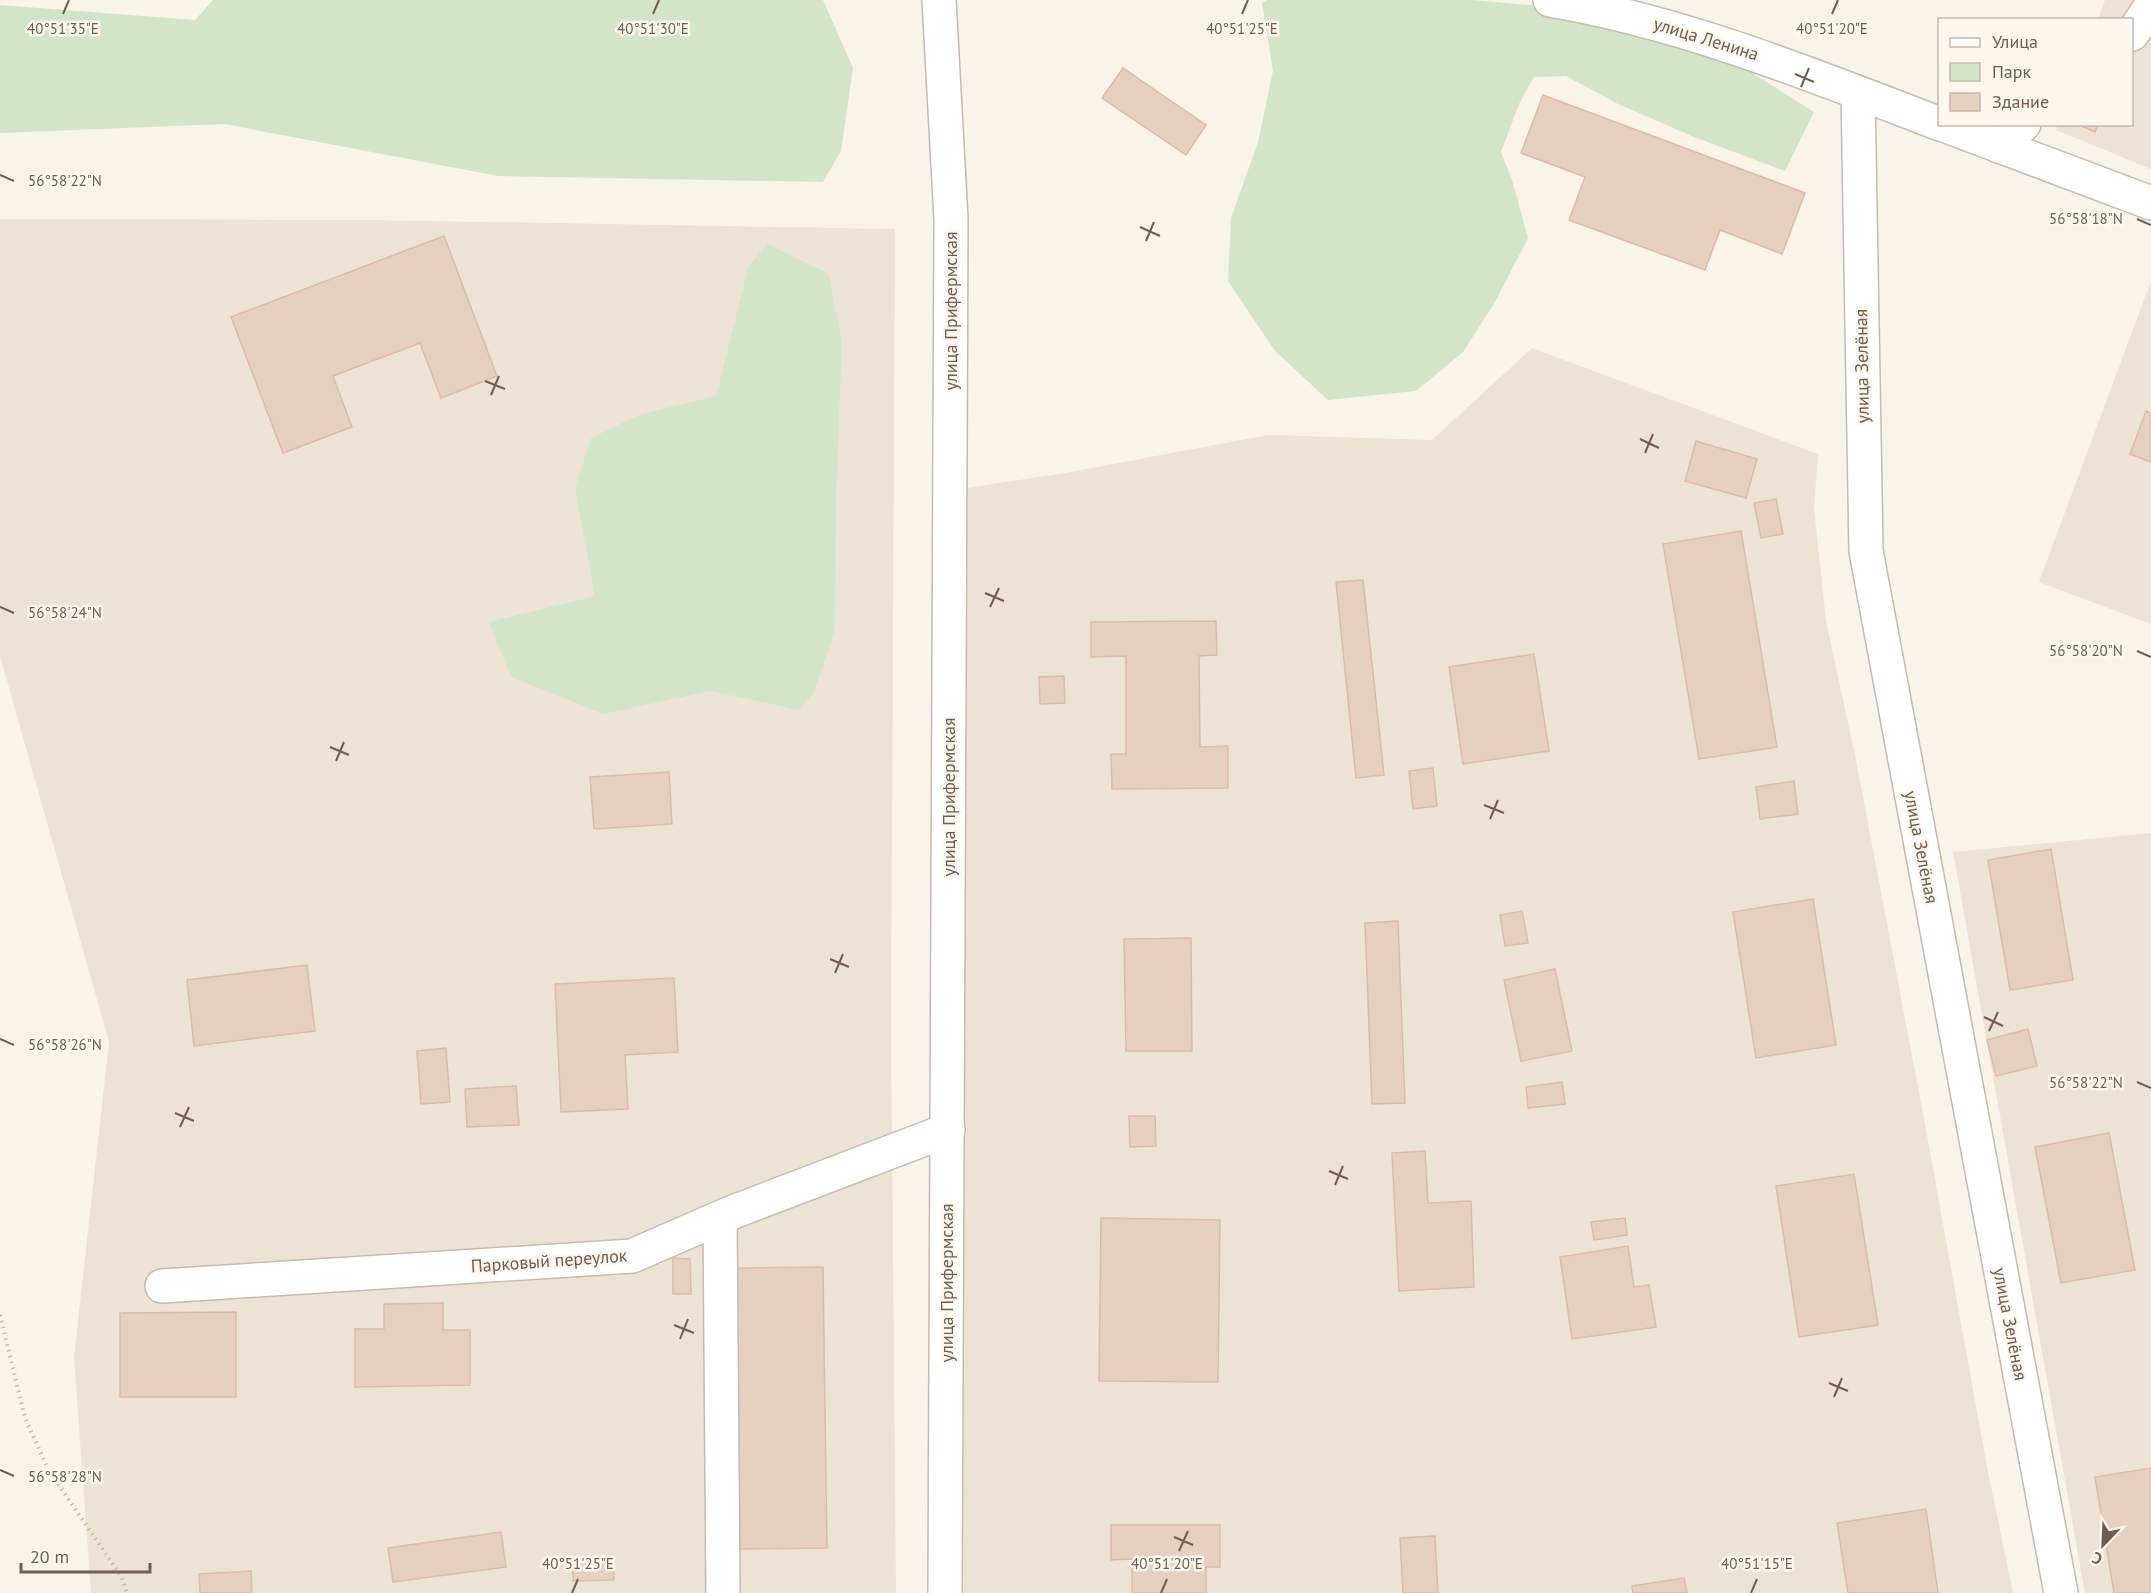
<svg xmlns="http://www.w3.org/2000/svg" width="2151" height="1593" font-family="'PT Sans',sans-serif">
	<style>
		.residential { fill: #ede3d5 }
		.green { fill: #d3e5c9 }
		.building { fill: #e6d0bf; stroke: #dcbca6; stroke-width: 1.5 }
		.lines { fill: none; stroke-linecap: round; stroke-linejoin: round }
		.minor-casing { stroke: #c7baae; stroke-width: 36 }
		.path { stroke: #d0b8a7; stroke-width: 4; stroke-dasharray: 1.5 4.5; stroke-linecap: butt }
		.minor { stroke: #fff; stroke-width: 33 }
		.ticks { fill: none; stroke: #705c50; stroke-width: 2 }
		.labels { text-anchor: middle; stroke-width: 5; stroke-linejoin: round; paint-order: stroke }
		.street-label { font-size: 18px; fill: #705c50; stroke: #fdf7ee }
		.ticks-label { font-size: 15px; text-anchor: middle; fill: #705c50; stroke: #fdf7ee; stroke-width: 5; stroke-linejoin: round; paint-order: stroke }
	</style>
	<rect width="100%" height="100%" fill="#faf3e8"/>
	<g class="residential">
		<polygon points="2105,0 2151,0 2151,169 2056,130 2058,125 2132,124 2132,20 2098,19"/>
		<polygon points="0,219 370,220 895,229 891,1027 896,1593 91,1593 74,1357 109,1042 0,656"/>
		<polygon points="2151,281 2151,624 2039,582"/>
		<polygon points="1532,348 1818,454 1814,508 1826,621 1856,760 1925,1124 1987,1467 2013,1593 937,1593 940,492 1065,473 1268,435 1432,440"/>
		<polygon points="2151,833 2151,1593 2085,1593 1953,852"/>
	</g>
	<g class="green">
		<polygon points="213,0 823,0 853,68 841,151 823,182 498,176 224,124 0,133 0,5 195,20"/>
		<polygon points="1267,0 1472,0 1541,6 1722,54 1814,112 1785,171 1694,137 1618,104 1566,76 1534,77 1519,104 1501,152 1513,183 1528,238 1495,302 1463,352 1416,391 1328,400 1275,351 1228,281 1231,218 1258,142 1273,71 1262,3"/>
		<polygon points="767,244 828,273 842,342 836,497 835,632 813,694 799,710 710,691 604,714 511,677 489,622 595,596 575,488 591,438 641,414 716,396 748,268"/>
	</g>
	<g class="building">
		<polygon points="1123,68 1206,125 1186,155 1102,98"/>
		<polygon points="1543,95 1805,193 1782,254 1720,230 1705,270 1569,220 1585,177 1521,153"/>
		<polygon points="2077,124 2098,124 2095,132"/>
		<polygon points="444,236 497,376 441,398 420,343 333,376 352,427 283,453 231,317"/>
		<polygon points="2146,411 2151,413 2151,462 2130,454"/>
		<polygon points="1696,441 1757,459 1746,498 1685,481"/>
		<polygon points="1776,499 1783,534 1761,538 1754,503"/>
		<polygon points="1741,531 1777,747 1699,759 1663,544"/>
		<polygon points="1363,580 1384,775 1356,778 1336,582"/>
		<polygon points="1216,621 1217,655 1199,656 1200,747 1228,746 1228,788 1112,789 1111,754 1126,754 1126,656 1091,657 1091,622"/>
		<polygon points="1534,654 1549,751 1463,764 1449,667"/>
		<polygon points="1064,676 1065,703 1040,704 1039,677"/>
		<polygon points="1433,768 1437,806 1413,809 1409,771"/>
		<polygon points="669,772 672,824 594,829 590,777"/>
		<polygon points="1794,781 1798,814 1760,819 1756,787"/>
		<polygon points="2051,849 2073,980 2010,990 1988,860"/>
		<polygon points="1813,899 1836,1045 1756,1058 1733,912"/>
		<polygon points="1522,911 1528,943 1505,946 1500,915"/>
		<polygon points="1398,921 1405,1103 1372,1104 1365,923"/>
		<polygon points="1191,938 1192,1051 1126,1051 1124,939"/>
		<polygon points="307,965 315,1031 194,1046 187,980"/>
		<polygon points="1555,969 1572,1051 1521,1061 1504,980"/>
		<polygon points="674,978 678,1052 625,1055 628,1109 561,1112 555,984"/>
		<polygon points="2028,1029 2037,1066 1996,1076 1987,1040"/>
		<polygon points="446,1048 450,1102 421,1104 417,1051"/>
		<polygon points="1562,1082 1565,1104 1528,1108 1526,1087"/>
		<polygon points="516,1086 519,1125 467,1127 465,1089"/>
		<polygon points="1129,1116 1155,1116 1156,1146 1130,1147"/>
		<polygon points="2109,1133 2135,1270 2061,1283 2035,1147"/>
		<polygon points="1425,1151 1428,1203 1471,1201 1474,1287 1399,1291 1392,1153"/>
		<polygon points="1854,1174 1878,1325 1799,1337 1776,1186"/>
		<polygon points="1101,1218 1220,1220 1218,1382 1099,1381"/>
		<polygon points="1625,1218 1627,1235 1594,1240 1591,1222"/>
		<polygon points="1628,1246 1634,1287 1649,1285 1656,1327 1572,1339 1560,1257"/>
		<polygon points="673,1258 690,1259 691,1294 673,1294"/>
		<polygon points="823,1267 827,1548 740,1549 737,1268"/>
		<polygon points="443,1303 443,1330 470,1330 470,1385 355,1387 355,1329 384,1329 384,1304"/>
		<polygon points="236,1312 236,1397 120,1397 120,1313"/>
		<polygon points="2151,1468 2151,1593 2114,1593 2095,1477"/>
		<polygon points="1926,1509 1938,1593 1848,1593 1837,1523"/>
		<polygon points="1111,1525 1220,1525 1220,1567 1206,1567 1206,1593 1132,1593 1132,1559 1111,1560"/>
		<polygon points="501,1532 506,1567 393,1582 388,1548"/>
		<polygon points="1435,1536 1438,1593 1403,1593 1400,1538"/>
		<polygon points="613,1558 614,1580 573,1581 572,1560"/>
		<polygon points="251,1571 252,1593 200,1593 199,1574"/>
		<polygon points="1684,1578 1687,1593 1633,1593 1632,1586"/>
	</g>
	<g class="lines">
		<defs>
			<g id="minor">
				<polyline points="939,0 951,219 945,1593"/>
				<path d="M 1550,0 C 1685,23 1812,75 1940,124"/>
				<polyline points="2132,34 2151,6"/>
				<polyline points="1858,93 1866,551 2061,1593"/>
				<polyline points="1941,124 2151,203"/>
				<polyline points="1999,146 2024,124"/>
				<polyline points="720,1218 723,1593"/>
				<polyline points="162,1286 632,1256 733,1212 948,1130"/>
			</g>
		</defs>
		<use href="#minor" class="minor-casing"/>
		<polyline class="path" points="0,1315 25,1418 49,1471 121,1576 127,1593"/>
		<use href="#minor" class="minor"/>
	</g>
	<path class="ticks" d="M 63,14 L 69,0M 653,14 L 659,0M 1242,14 L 1248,0M 1832,14 L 1838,0M 1795,74 L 1814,82M 1801,87 L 1809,68M 0,175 L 14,181M 2137,219 L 2151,225M 1140,227 L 1160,236M 1146,241 L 1154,222M 485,381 L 505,389M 491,395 L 499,376M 1640,439 L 1659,448M 1645,453 L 1653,434M 985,593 L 1004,601M 0,607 L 14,613M 990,607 L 999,588M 2137,651 L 2151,657M 330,747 L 349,755M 336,761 L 344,742M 1484,805 L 1504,813M 1490,819 L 1498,800M 830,959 L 849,967M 835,973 L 843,954M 1984,1017 L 2003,1026M 1989,1031 L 1998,1012M 0,1039 L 14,1045M 2137,1082 L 2151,1088M 175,1113 L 194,1121M 180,1127 L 189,1107M 1329,1171 L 1348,1179M 1335,1185 L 1343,1166M 674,1325 L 694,1333M 680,1339 L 688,1319M 1829,1383 L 1848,1391M 1834,1397 L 1842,1378M 0,1470 L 14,1476M 1174,1537 L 1193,1545M 1179,1551 L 1188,1531M 572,1593 L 578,1579M 1161,1593 L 1167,1579M 1751,1593 L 1757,1579"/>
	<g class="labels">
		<g class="street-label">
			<text transform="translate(1706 39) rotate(17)" y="6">улица Ленина</text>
			<text transform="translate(951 311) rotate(-90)" y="6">улица Прифермская</text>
			<text transform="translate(1862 366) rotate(-91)" y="6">улица Зелёная</text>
			<text transform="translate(949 797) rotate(-90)" y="6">улица Прифермская</text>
			<text transform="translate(1921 847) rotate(79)" y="6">улица Зелёная</text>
			<text transform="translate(549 1261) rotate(-4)" y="6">Парковый переулок</text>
			<text transform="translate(947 1283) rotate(-90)" y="6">улица Прифермская</text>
			<text transform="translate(2010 1324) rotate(79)" y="6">улица Зелёная</text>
		</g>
	</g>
	<g class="ticks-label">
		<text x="653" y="34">40°51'30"E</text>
		<text x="1242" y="34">40°51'25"E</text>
		<text x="1832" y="34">40°51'20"E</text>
		<text x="63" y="34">40°51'35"E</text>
		<text x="65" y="186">56°58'22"N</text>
		<text x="2086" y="224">56°58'18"N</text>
		<text x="65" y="618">56°58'24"N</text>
		<text x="2086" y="656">56°58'20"N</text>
		<text x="65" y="1050">56°58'26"N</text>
		<text x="2086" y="1088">56°58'22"N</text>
		<text x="65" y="1482">56°58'28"N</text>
		<text x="578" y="1569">40°51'25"E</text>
		<text x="1167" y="1569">40°51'20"E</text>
		<text x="1757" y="1569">40°51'15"E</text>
	</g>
	<rect x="1938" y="18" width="195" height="108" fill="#fdf7ee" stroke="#c5b9af" stroke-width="1.5"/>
	<rect x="1950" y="38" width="30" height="9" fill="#ffffff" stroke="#c5b9af" stroke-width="1.5"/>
	<text x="1992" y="48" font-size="18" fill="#705c50">Улица</text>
	<rect x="1950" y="63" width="30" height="18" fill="#d3e5c9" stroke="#c5b9af" stroke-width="1.5"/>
	<text x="1992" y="78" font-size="18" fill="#705c50">Парк</text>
	<rect x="1950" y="93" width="30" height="18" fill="#e6d0bf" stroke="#c5b9af" stroke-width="1.5"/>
	<text x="1992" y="108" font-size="18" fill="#705c50">Здание</text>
	<g transform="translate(2103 1545) rotate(203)" stroke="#fdf7ee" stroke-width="4.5" paint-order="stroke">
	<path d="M0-4.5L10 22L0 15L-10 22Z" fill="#705c50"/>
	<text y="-9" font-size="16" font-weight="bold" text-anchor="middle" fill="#705c50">С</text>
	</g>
	<path d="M21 1563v9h129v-9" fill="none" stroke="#705c50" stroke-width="3"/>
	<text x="30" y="1563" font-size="18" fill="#705c50" stroke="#fdf7ee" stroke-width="4.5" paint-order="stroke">20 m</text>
</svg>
